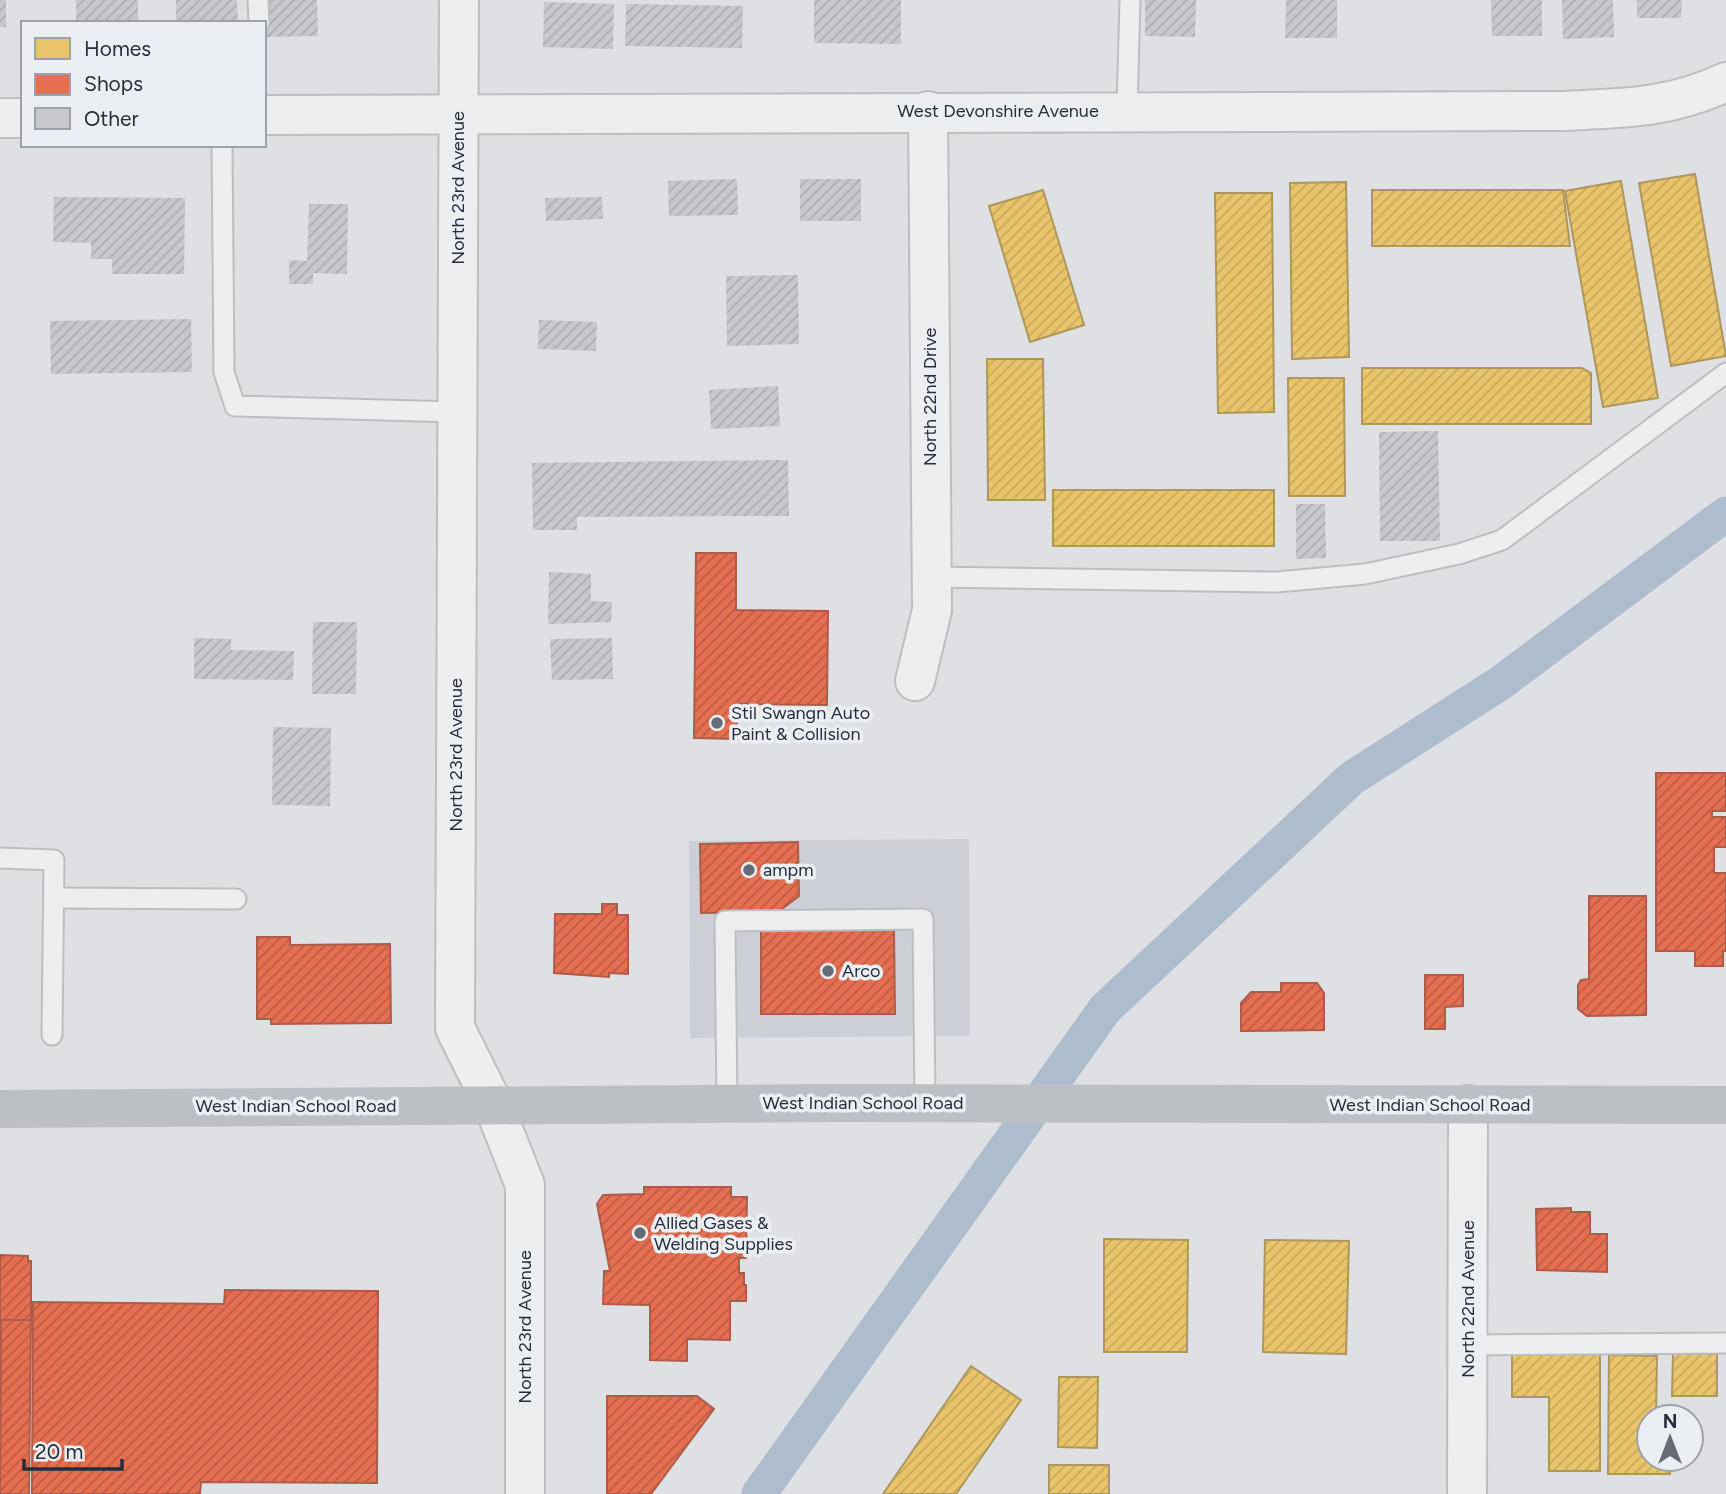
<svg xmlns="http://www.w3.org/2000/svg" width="1726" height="1494" font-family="Figtree,sans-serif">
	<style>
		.built { fill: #ccd0d6 }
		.homes { fill: url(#homes-hatch); stroke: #ae975c; stroke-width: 2 }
		.shops { fill: url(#shops-hatch); stroke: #ad5c4a; stroke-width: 2 }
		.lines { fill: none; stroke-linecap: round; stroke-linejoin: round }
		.canal { stroke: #adbdce; stroke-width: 35 }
		.building { fill: url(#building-hatch) }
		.service-casing { stroke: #bcbec1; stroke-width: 23 }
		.minor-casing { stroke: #bcbec1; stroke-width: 42 }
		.tertiary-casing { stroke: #bcbec1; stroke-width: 42 }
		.service { stroke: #edeef0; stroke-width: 19 }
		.minor { stroke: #edeef0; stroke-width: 38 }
		.tertiary { stroke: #edeef0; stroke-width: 38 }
		.secondary { stroke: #bcbfc3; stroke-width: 38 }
		.poi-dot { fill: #666c76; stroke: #ebeff3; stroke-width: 2.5 }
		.labels { text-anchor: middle; stroke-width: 7; stroke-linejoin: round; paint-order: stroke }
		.street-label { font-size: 18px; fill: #262e3b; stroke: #ebeff3 }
		.poi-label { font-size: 18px; fill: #262e3b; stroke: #ebeff3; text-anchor: start }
	</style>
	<defs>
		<pattern id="homes-hatch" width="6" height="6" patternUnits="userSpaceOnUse" patternTransform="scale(1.75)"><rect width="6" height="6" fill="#e9c46a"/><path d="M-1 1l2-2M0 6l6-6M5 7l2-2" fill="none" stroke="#c8a95d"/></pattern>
		<pattern id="shops-hatch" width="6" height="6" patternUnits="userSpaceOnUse" patternTransform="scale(1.75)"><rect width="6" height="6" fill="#e76f51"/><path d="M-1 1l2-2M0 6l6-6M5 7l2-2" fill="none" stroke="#bb5c44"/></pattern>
		<pattern id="building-hatch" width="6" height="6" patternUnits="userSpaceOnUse" patternTransform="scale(1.75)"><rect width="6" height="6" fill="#c6c8cb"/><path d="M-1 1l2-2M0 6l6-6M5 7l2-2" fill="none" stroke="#aaacaf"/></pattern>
	</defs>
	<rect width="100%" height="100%" fill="#dee0e3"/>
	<polygon class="built" points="969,839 970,1036 690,1038 689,841"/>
	<g class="homes">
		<polygon points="1695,174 1726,356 1671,366 1639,183"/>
		<polygon points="1621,181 1658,398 1603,407 1565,191"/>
		<polygon points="1346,182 1349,357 1292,359 1290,183"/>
		<polygon points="1043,190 1084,325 1030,342 989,206"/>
		<polygon points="1372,190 1563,190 1570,246 1372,246"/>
		<polygon points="1215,193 1272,193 1274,412 1218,413"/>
		<polygon points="987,359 1043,359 1045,500 988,500"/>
		<polygon points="1362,368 1582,368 1591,373 1591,424 1362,424"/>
		<polygon points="1288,378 1344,378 1345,496 1289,496"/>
		<rect x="1053" y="490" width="221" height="56"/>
		<polygon points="1104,1239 1188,1240 1187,1352 1104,1352"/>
		<polygon points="1265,1240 1349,1241 1346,1354 1263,1352"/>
		<polygon points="1512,1353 1600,1353 1600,1471 1549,1471 1549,1397 1512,1397"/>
		<polygon points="1673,1353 1717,1354 1717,1396 1672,1396"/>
		<polygon points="1609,1355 1657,1356 1656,1417 1649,1417 1649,1459 1670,1459 1670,1474 1608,1474"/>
		<polygon points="971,1366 1021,1400 956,1494 883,1494"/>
		<polygon points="1059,1377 1098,1377 1097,1448 1058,1447"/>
		<rect x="1049" y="1465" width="60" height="29"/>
	</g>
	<g class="shops">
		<polygon points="696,553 736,553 736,610 828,611 827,705 737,704 737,739 694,738"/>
		<polygon points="1656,773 1726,773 1726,811 1712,811 1712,817 1726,817 1726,847 1714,847 1714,873 1726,873 1726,951 1723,951 1723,966 1695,966 1695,951 1656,951"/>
		<polygon points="798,842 799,896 778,912 701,913 700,844"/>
		<polygon points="1589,896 1646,896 1646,1015 1587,1016 1578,1009 1578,985 1581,980 1589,979"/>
		<polygon points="602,904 617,904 617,915 628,915 628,974 609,973 609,977 554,973 555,914 602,914"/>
		<polygon points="761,929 894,929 895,1014 761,1014"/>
		<polygon points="257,937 290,937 290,945 390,944 391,1023 271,1024 271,1019 257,1019"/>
		<polygon points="1425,975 1463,975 1463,1006 1445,1007 1445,1029 1425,1029"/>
		<polygon points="1281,983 1317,983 1324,993 1324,1030 1241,1031 1241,1003 1251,992 1281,992"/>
		<polygon points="644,1187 731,1187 731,1197 747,1197 746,1258 739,1258 739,1273 744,1273 744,1285 746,1285 746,1301 730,1301 730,1340 687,1339 687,1361 650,1360 650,1305 603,1304 604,1271 610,1271 597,1204 603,1195 644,1194"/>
		<polygon points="1571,1208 1571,1212 1590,1212 1590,1234 1607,1234 1607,1272 1537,1270 1536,1209"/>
		<polygon points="0,1255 28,1256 28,1261 31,1261 31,1320 0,1320"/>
		<polygon points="225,1290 378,1291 377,1483 201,1482 200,1494 32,1494 33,1302 224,1304"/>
		<polygon points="1,1320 31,1320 29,1494 0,1494"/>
		<polygon points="607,1396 697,1396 714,1409 651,1494 607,1494"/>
	</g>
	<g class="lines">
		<polyline class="canal" points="759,1494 1105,1009 1352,778 1499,684 1726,514"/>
	</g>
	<g class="building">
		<rect x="0" y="0" width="6" height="27"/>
		<rect x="76" y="0" width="62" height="23"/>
		<polygon points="176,0 237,0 238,23 176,23"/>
		<polygon points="263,0 317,0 318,36 264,37"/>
		<polygon points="814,0 901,0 901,44 814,43"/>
		<polygon points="1145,0 1196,0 1195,37 1145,36"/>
		<polygon points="1286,0 1337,0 1337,38 1285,38"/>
		<polygon points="1491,0 1542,0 1542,36 1492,36"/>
		<polygon points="1562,0 1613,0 1614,37 1563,39"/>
		<polygon points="1637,0 1682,0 1681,18 1637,18"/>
		<polygon points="544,2 614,4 613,49 543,47"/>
		<polygon points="626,4 743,6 742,48 625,46"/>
		<polygon points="737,179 738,215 669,216 668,181"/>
		<rect x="800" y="179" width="61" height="42"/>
		<polygon points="54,197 185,198 184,274 112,274 112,259 91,259 91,243 53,242"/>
		<polygon points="602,197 603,219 546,221 545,198"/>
		<polygon points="309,204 348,204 347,274 313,273 313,284 289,284 289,260 307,261"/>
		<polygon points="798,275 799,344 727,346 726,276"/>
		<polygon points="191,319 192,372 51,374 50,321"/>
		<polygon points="539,320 597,322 596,351 538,349"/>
		<polygon points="778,386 780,426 711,429 709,390"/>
		<polygon points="1438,431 1440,541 1380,541 1379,432"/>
		<polygon points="788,460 789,516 577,517 577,530 533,530 532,463"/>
		<polygon points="1296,504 1325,504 1326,558 1296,559"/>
		<polygon points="549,572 591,574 591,601 612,602 611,622 548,624"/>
		<polygon points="313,622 357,622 356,694 312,694"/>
		<polygon points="194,638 231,639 231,650 294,651 293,680 194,679"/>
		<polygon points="612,638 613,679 552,680 550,639"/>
		<polygon points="273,727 331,728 330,806 272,805"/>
	</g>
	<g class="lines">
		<defs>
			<g id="service">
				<polyline points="258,0 259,23"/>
				<polyline points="1127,111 1130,0"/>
				<polyline points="222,145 224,372 235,406 457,412"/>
				<polyline points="932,577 1277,582 1365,574 1459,554 1502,540 1726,373"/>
				<polyline points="0,858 54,860 52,1035"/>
				<polyline points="54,898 236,899"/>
				<polyline points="727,1104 725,921 923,919 925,1103"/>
				<polyline points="1468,1345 1726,1343"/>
			</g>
			<g id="minor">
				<path d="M 264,115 L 1561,111 C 1625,108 1667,109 1726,82"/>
				<polyline points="0,118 23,118"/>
				<polyline points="915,681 932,610 928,111"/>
				<polyline points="493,1104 525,1185 525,1494"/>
				<polyline points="1467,1494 1468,1105"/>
			</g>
			<polyline id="tertiary" points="459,0 455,1028 493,1104"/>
		</defs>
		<use href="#service" class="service-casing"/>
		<use href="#minor" class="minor-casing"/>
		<use href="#tertiary" class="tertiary-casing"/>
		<use href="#service" class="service"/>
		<use href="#minor" class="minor"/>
		<use href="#tertiary" class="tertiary"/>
		<polyline class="secondary" points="0,1109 841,1103 1726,1105"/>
	</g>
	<g class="poi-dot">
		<circle cx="717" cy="723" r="7"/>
		<circle cx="749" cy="870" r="7"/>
		<circle cx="828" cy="971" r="7"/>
		<circle cx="640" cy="1233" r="7"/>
	</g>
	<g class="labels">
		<g class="street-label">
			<text x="998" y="117">West Devonshire Avenue</text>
			<text transform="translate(458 188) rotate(-90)" y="6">North 23rd Avenue</text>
			<text transform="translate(930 397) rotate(-90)" y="6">North 22nd Drive</text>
			<text transform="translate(456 755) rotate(-90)" y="6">North 23rd Avenue</text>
			<text x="863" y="1109">West Indian School Road</text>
			<text x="1430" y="1111">West Indian School Road</text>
			<text x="296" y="1112">West Indian School Road</text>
			<text transform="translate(1468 1299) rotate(-90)" y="6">North 22nd Avenue</text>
			<text transform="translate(525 1327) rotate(-90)" y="6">North 23rd Avenue</text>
		</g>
		<g class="poi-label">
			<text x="731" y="719">Stil Swangn Auto<tspan x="731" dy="21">Paint &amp; Collision</tspan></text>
			<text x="763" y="876">ampm</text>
			<text x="842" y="977">Arco</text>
			<text x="654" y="1229">Allied Gases &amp;<tspan x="654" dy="21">Welding Supplies</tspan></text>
		</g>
	</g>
	<rect x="21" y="21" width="245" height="126" fill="#ebeff3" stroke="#9ca2a9" stroke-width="2"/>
	<rect x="35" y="38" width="35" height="21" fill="#e9c46a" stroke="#9ca2a9" stroke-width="2"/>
	<text x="84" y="56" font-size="21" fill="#262e3b">Homes</text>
	<rect x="35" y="74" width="35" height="21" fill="#e76f51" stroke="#9ca2a9" stroke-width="2"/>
	<text x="84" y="91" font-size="21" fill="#262e3b">Shops</text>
	<rect x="35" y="108" width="35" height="21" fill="#c6c8cb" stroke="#9ca2a9" stroke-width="2"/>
	<text x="84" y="126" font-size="21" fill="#262e3b">Other</text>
	<g transform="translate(1670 1438)"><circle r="33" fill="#ebeff3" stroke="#9ca2a9" stroke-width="2"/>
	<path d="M0-5L12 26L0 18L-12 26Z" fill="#666c76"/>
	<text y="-10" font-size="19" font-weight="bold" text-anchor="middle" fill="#262e3b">N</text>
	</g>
	<path d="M24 1459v10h98v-10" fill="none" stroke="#262e3b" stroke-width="3.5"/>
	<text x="35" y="1459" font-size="21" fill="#262e3b" stroke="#ebeff3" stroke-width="5" paint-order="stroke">20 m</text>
</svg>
